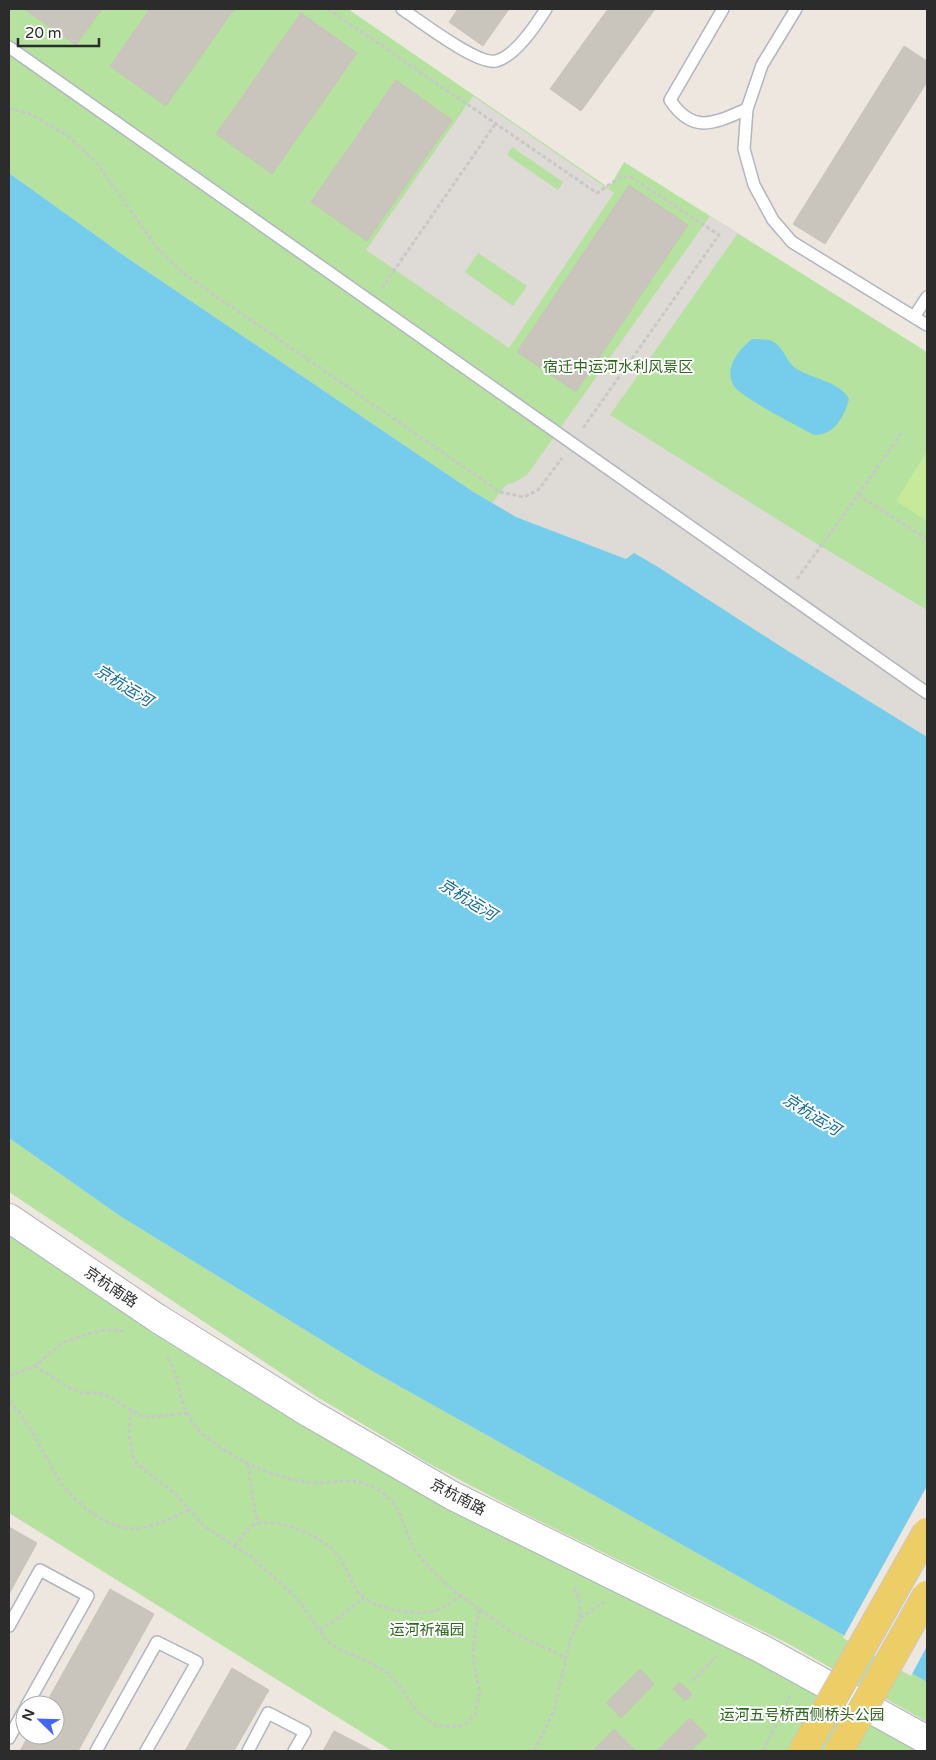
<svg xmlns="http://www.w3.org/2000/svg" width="936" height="1760" font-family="'Varela Round','Noto Sans SC',sans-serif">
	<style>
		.green { fill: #b5e29e }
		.pitch { fill: #c7e99a }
		.plaza { fill: #dedad6; fill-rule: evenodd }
		.water { fill: #76cceb }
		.pier { fill: #ede7df }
		.building { fill: #c9c5bd; stroke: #c9c3b9 }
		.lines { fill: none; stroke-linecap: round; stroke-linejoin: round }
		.lane-casing { stroke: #b2b5bf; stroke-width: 14 }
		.secondary-casing { stroke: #b2b5bf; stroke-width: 30 }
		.path { stroke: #c8c8c8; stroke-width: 3; stroke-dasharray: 4 2.5; stroke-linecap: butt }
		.lane { stroke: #fff; stroke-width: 11 }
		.secondary { stroke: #fff; stroke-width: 28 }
		.primary-bridge-casing { stroke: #c8c8c8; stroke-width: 30; stroke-linecap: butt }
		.primary-bridge { stroke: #edcd65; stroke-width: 28 }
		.labels { text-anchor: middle; stroke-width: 4; stroke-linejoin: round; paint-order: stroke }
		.park-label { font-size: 15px; fill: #2d681d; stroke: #fff }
		.street-label { font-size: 15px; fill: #2c2c2c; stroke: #fff }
		.water-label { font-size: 16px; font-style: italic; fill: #126c9b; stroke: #fff }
	</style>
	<rect width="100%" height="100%" fill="#ede7df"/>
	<g class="green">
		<polygon points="9,9 348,9 609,188 624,162 927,352 927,737 780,646 658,567 516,517 472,491 126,257 9,173"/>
		<polygon points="9,1138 120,1216 365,1367 927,1682 927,1722 785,1642 523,1513 426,1462 314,1395 9,1192"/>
		<polygon points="9,1232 188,1355 306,1425 790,1672 927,1751 392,1751 9,1513"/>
	</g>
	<polygon class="pitch" points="927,451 927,521 896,501"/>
	<g class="plaza">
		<path d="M 473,96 L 614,193 L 509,348 L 366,250 ZM 512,147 L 563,182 L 558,190 L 507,155 ZM 478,253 L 527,286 L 513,306 L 465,272 Z"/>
		<polygon points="710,216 738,233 610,415 804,536 927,610 927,737 780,646 658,567 634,553 626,559 516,517 492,503 506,485 517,481 527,475"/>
	</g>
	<g class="water">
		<polygon points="9,173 126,257 472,491 516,517 626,559 634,553 658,567 780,646 927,737 927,1682 365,1367 120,1216 9,1138"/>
		<path d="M 752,339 C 759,339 766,339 772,341 C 784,347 785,360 795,368 C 810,378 841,382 849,399 C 844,417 835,435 814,435 C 798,426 742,398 734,386 C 723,369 739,349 752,339 Z"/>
	</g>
	<polygon class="pier" points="927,1486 927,1646 911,1676 843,1638"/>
	<g class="building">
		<polygon points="24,9 102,9 76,45"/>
		<polygon points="150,9 234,9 166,106 110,66"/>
		<polygon points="458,9 509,9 483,46 449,22"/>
		<polygon points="608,9 655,9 581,111 550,89"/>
		<polygon points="301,13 357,53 272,174 216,134"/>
		<polygon points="904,46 927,61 927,82 825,244 793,224"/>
		<polygon points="396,80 452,120 367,241 311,202"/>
		<polygon points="629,185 688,225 576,392 517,352"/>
		<polygon points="9,1527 37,1543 9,1594"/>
		<polygon points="110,1589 154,1614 78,1751 20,1751 29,1735 55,1735 55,1705 45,1705"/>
		<polygon points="232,1668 269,1690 234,1751 185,1751"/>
		<polygon points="640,1669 654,1684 621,1718 606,1703"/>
		<polygon points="679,1682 692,1694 685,1701 673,1689"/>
		<polygon points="690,1718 707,1735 690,1751 657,1751"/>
		<polygon points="614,1729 636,1751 598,1751 595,1748"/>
		<polygon points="334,1731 373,1751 323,1751"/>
	</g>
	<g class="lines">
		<defs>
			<g id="lane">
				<path d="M 402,9 C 420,21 477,65 496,61 C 515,56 536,25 546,9"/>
				<path d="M 723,9 L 670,100 C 693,135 715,123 747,109"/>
				<polyline points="796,9 762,65 747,109 744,149 754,185 773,220 792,242 927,325"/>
				<polyline points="9,47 927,693"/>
				<polyline points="914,317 927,297"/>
				<polyline points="9,1626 40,1570 88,1596 27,1705"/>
				<polyline points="9,1738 25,1709"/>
				<polyline points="96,1751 157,1642 197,1662 146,1751"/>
				<polyline points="248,1751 268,1713 305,1732 294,1751"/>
			</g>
			<polyline id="secondary" points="9,1218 157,1318 311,1414 453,1496 762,1649 927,1740"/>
		</defs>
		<use href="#lane" class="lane-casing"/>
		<use href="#secondary" class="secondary-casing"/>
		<g class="path">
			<polyline points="328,9 597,193 621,177 631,177 719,235 583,428"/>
			<polyline points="9,108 30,114 67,135 96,162 158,249 184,274 500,492 524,497 538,490 562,458"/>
			<polyline points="382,288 496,123"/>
			<polyline points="858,495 902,432"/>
			<polyline points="797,579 858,495 927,539"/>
			<path d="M 167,1358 C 178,1372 178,1390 184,1407 C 188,1417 196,1428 204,1435 C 232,1459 269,1476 306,1482 C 335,1486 354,1472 383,1493 C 404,1508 403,1535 418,1554 C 437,1579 460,1596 486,1614 C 495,1620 504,1628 514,1633 C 530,1642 548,1649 565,1657"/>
			<polyline points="35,1366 70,1388 82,1393 99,1393 110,1397 141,1416 152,1417 187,1413"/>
			<polyline points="9,1376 35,1366 62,1343 91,1333 105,1330 125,1331"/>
			<path d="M 9,1401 C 30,1423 41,1449 56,1475 C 72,1501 109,1534 142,1528 C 159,1525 173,1517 188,1510"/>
			<polyline points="131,1410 129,1434 132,1455 136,1463 175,1494 203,1525 250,1556 297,1598 326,1640 337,1648 365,1660 387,1673 397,1683 414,1707 424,1718 436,1725 449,1727 464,1725 475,1714 480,1694 473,1657 475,1629 480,1610"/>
			<polyline points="248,1464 252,1495 258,1524"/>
			<path d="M 235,1546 C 239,1541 244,1533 249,1528 C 269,1511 321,1536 336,1553 C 347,1566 348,1576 356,1589 C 368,1609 416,1617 437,1610 C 445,1608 453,1601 460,1596"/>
			<polyline points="580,1618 604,1602"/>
			<polyline points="320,1630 337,1619 363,1598"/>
			<polyline points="692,1681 717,1656"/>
			<polyline points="534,1751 554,1711 570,1640 580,1618 579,1598 574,1587"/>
			<polyline points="763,1751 790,1696"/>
		</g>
		<use href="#lane" class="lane"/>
		<use href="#secondary" class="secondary"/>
		<defs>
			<g id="primary-bridge">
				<polyline points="803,1751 927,1532"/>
				<polyline points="839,1751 927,1595"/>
			</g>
		</defs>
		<use href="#primary-bridge" class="primary-bridge-casing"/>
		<use href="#primary-bridge" class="primary-bridge"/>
	</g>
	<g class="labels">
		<g class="park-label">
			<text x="618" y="372">宿迁中运河水利风景区</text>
			<text x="427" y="1635">运河祈福园</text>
			<text x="802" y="1720">运河五号桥西侧桥头公园</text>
		</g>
		<g class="street-label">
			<text transform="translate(111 1287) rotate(34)" y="5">京杭南路</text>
			<text transform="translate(458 1497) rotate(28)" y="5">京杭南路</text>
		</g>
		<g class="water-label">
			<text transform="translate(124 685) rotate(32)" y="6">京杭运河</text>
			<text transform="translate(468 899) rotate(32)" y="6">京杭运河</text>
			<text transform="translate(812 1114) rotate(32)" y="6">京杭运河</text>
		</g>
	</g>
	<rect width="936" height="1760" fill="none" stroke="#2c2c2c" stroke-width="20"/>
	<g transform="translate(40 1720) rotate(293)"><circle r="24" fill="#ffffff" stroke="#ababab"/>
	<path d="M0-4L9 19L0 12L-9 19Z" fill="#4566f5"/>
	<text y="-8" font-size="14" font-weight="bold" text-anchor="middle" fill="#2c2c2c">N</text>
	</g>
	<path d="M18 38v8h81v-8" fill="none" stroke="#2c2c2c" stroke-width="2.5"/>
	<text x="25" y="38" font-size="15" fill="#2c2c2c" stroke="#ffffff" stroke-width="4" paint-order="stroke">20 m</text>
</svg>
